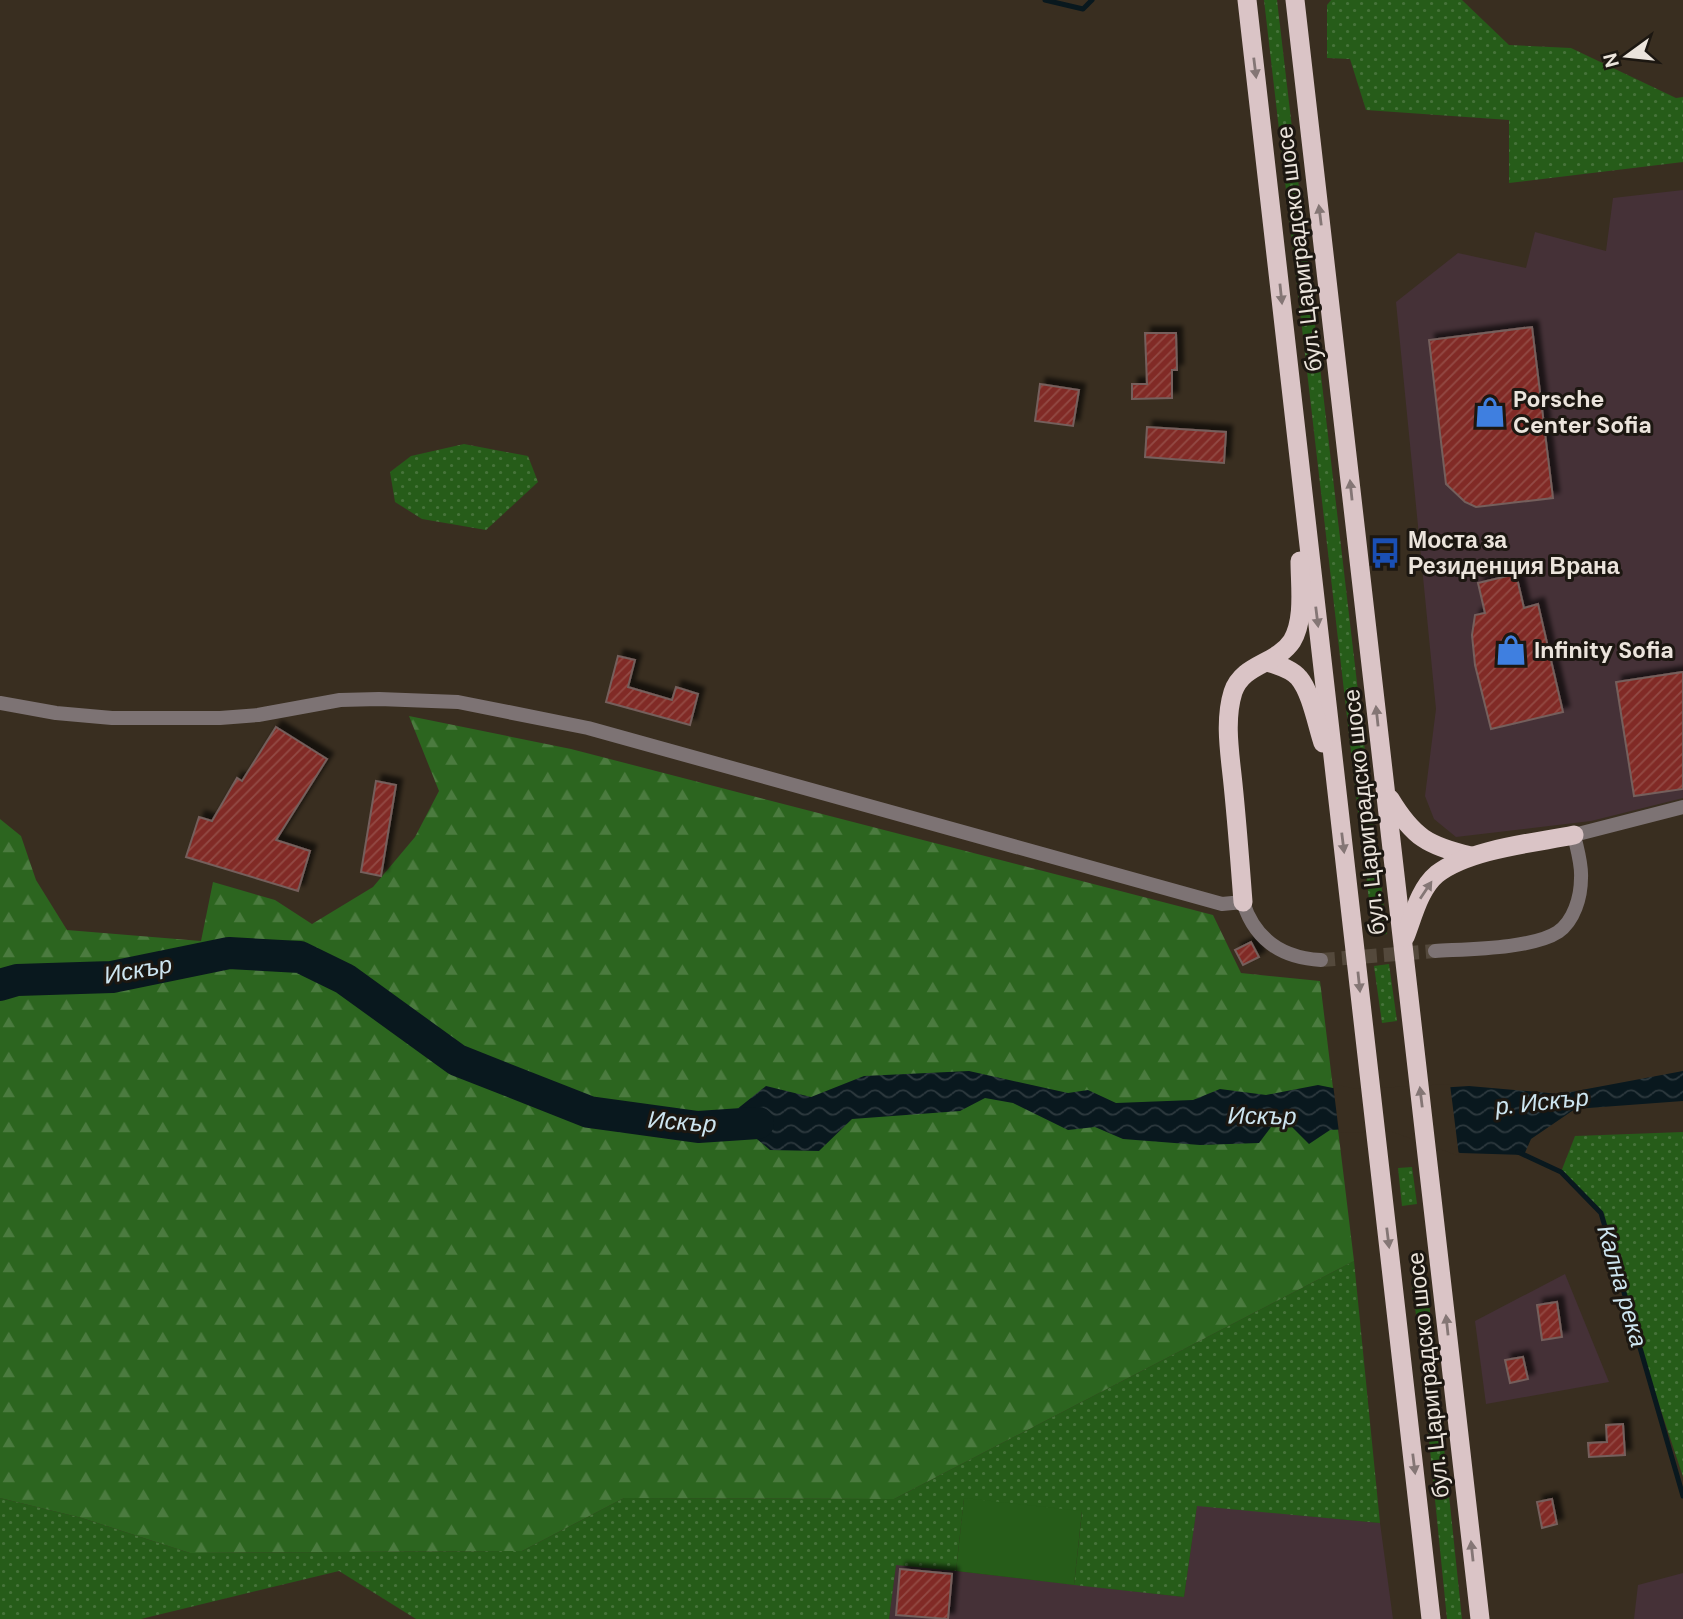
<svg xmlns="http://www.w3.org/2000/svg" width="1683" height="1619" font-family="'DM Sans',sans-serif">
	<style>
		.commercial { fill: #453137 }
		.grass { fill: url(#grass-dots) }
		.forest { fill: url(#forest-firs) }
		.pitch { fill: #265c19 }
		.water { fill: url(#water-waves) }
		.pier { fill: #392e20 }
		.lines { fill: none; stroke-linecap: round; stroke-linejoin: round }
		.stream { stroke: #09181e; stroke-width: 5 }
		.river { stroke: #09181e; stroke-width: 32 }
		.building { fill: url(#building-hatch); stroke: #745f5c; stroke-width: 2; filter: url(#shadow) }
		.minor-tunnel { stroke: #54493c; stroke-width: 14; stroke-dasharray: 14 7; stroke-linecap: butt }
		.minor { stroke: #7d7374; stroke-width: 14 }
		.trunk { stroke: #dac4c6; stroke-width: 19 }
		.oneway { fill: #847675 }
		.labels { text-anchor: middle; stroke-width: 6; stroke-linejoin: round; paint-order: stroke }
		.street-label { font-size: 23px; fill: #ebe4dc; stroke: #1c1711 }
		.poi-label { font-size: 23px; font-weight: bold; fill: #ebe4dc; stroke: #1c1711; text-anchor: start }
		.water-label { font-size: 24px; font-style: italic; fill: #cde5f0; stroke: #1c1711 }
	</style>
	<defs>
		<pattern id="grass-dots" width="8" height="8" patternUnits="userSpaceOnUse" patternTransform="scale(1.75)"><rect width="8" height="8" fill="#265c19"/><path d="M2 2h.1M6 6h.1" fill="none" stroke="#46733a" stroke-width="1.8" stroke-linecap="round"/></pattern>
		<pattern id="forest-firs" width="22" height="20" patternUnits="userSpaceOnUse" patternTransform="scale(1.75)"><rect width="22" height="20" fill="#2c651f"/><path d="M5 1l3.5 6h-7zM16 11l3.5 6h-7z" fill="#4b7b3f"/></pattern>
		<pattern id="water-waves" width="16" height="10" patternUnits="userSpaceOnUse" patternTransform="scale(1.75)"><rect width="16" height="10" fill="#09181e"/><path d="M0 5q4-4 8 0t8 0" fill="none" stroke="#2d393e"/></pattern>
		<pattern id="building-hatch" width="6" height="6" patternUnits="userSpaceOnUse" patternTransform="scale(1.75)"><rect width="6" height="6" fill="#812c26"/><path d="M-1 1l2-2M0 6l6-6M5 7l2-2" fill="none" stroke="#934a45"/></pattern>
		<filter id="shadow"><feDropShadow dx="6" dy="-6" stdDeviation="2" flood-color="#0009"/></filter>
	</defs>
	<rect width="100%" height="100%" fill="#392e20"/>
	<g class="commercial">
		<polygon points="1683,190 1683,798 1591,821 1456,837 1434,819 1425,796 1436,709 1396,302 1458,253 1526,268 1535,232 1606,251 1613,198"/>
		<polygon points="1565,1274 1609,1382 1486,1404 1475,1321"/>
		<polygon points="1197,1505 1380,1523 1393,1619 889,1619 896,1564 1184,1597"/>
		<polygon points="1683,1573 1683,1619 1634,1619 1638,1585"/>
	</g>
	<g class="grass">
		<polygon points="1264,0 1277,0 1374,828 1360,829"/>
		<polygon points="1331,0 1462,0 1509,45 1571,48 1676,98 1683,97 1683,162 1509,183 1509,120 1366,110 1350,59 1327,58 1327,5"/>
		<polygon points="464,444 528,456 538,482 486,530 422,519 395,502 390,472 411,456"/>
		<polygon points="1379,864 1387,934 1373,936 1365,865"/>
		<polygon points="1389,964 1397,1021 1382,1023 1374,966"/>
		<polygon points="1683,1132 1683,1477 1639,1344 1601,1213 1561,1172 1575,1136"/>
		<polygon points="1412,1167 1417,1204 1402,1206 1398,1168"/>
		<polygon points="1354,1261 1380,1523 1197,1506 1184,1597 1074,1585 1082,1512 964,1499 956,1571 896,1565 889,1619 416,1619 339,1571 141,1619 0,1619 0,1498 82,1518 190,1553 522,1551 624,1498 894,1499"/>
		<polygon points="1427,1285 1431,1320 1417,1322 1412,1287"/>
		<polygon points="1441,1419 1462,1619 1447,1619 1427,1420"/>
	</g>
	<polygon class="forest" points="409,716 571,749 1213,915 1241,973 1320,981 1354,1261 894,1499 624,1498 522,1551 190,1553 82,1518 0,1498 0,819 21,836 36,880 67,930 201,941 213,882 275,900 312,924 373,887 415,837 439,791"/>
	<polygon class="pitch" points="964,1498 1082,1511 1074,1585 956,1571"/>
	<polygon class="water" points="969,1071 1068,1093 1088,1090 1116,1103 1193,1100 1220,1089 1266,1095 1318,1085 1358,1093 1469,1086 1560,1094 1683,1071 1683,1101 1575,1109 1531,1139 1524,1155 1460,1153 1391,1127 1330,1130 1309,1144 1290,1125 1274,1123 1259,1143 1200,1145 1123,1139 1095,1127 1068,1130 1013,1103 985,1098 960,1111 852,1119 819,1151 770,1150 751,1134 716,1126 766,1086 811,1097 864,1076"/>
	<polygon class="pier" points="1333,1084 1358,1089 1450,1084 1459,1156 1390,1131 1339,1133"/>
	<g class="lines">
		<g class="stream">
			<polyline points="1045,0 1083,9 1092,0"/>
			<polyline points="1518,1152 1561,1172 1601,1213 1683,1496"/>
		</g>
		<polyline class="river" points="0,985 17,980 112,977 229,953 300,957 345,979 457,1060 589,1112 698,1127 758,1123"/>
	</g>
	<g class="building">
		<polygon points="1532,327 1553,498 1476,507 1465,502 1446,484 1429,340"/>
		<polygon points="1145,333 1176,333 1177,370 1172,370 1172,398 1132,399 1132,384 1147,384"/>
		<polygon points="1040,384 1079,390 1073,426 1035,421"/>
		<polygon points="1147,427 1226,432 1224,463 1145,457"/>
		<polygon points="1516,574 1524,608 1538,604 1563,712 1491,729 1475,665 1472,635 1475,615 1485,613 1478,583"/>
		<polygon points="618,656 635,660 628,687 672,700 676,687 698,694 690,725 606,702"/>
		<polygon points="1683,672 1683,789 1634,796 1616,682"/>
		<polygon points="276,727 327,759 276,840 310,851 298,891 186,857 199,817 212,821 237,778 242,781"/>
		<polygon points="376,781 396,785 381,876 361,872"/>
		<polygon points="1251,942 1259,957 1243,965 1235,950"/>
		<polygon points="1557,1302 1562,1337 1542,1340 1537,1305"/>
		<polygon points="1523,1357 1528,1379 1510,1383 1505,1360"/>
		<polygon points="1623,1424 1625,1455 1589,1457 1588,1443 1607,1442 1606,1425"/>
		<polygon points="1552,1499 1557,1524 1542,1528 1537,1502"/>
		<polygon points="900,1569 952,1574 948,1619 896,1615"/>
	</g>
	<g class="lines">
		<polyline class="minor-tunnel" points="1321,960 1435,951"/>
		<g class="minor">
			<path d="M 0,703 L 56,713 L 112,718 L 220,718 L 258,715 L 340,700 L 379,699 L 458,702 L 588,728 L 1222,904 L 1243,902 C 1255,940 1282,958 1321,960"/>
			<path d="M 1435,951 C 1466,949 1532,949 1558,932 C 1574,921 1581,897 1581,878 C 1582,864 1577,849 1574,835 L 1683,807"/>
		</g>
		<g class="trunk">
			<polyline points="1247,0 1431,1619"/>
			<polyline points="1295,0 1480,1619"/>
			<path d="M 1268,662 C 1279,666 1292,669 1299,678 C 1311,692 1317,725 1323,743"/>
			<path d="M 1390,799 C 1413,837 1428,846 1471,856"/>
			<path d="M 1243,902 C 1240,862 1237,823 1233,784 C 1230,754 1224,721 1233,692 C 1243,663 1276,665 1292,641 C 1305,619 1300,586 1300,561"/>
			<path d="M 1405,937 C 1413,917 1419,889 1437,874 C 1469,849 1534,843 1574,835"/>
		</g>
	</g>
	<defs><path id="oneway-solid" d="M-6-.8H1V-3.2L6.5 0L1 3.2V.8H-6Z" transform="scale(1.75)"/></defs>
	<g class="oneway">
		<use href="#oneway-solid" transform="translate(1255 68) rotate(83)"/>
		<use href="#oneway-solid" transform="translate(1320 215) rotate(-97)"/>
		<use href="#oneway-solid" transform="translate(1281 294) rotate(84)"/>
		<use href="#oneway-solid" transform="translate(1351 490) rotate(-96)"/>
		<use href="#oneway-solid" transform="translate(1317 617) rotate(83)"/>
		<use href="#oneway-solid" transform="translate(1377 716) rotate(-96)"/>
		<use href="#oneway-solid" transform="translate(1343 843) rotate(83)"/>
		<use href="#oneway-solid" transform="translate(1426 890) rotate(-56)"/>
		<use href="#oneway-solid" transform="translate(1359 982) rotate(84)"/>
		<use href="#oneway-solid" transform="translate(1421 1097) rotate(-97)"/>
		<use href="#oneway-solid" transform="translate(1388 1238) rotate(83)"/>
		<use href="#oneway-solid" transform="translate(1447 1325) rotate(-96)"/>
		<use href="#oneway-solid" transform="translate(1414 1464) rotate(83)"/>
		<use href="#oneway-solid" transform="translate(1472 1551) rotate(-96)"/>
	</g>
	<defs>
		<symbol id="shop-bare" viewBox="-9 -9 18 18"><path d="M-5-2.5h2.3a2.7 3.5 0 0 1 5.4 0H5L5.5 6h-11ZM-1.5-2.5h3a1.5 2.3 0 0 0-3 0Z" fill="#3f7fe0" stroke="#1c1711" stroke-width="2.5" paint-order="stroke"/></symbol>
		<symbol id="bus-bare" viewBox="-9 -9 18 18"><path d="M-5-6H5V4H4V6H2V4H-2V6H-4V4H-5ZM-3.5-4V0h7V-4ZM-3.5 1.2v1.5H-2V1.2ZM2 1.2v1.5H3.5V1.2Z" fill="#1a4fb4" stroke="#1c1711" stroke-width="2.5" paint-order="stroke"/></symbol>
	</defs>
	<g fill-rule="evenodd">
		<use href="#shop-bare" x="1468" y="390" width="44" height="44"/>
		<use href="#bus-bare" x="1363" y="531" width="44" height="44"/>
		<use href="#shop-bare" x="1489" y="628" width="44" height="44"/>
	</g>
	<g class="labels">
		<g class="street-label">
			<text transform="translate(1299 249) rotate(-97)" y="8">бул. Цариградско шосе</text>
			<text transform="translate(1364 812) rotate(-96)" y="8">бул. Цариградско шосе</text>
			<text transform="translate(1428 1375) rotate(-96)" y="8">бул. Цариградско шосе</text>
		</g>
		<g class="poi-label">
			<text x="1513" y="407">Porsche<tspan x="1513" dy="26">Center Sofia</tspan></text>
			<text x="1408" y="548">Моста за<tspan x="1408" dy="26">Резиденция Врана</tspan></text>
			<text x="1534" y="658">Infinity Sofia</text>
		</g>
		<g class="water-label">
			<text transform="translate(138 970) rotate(-10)" y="8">Искър</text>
			<text transform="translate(1542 1102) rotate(-6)" y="8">р. Искър</text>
			<text transform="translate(1262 1116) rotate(1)" y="8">Искър</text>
			<text transform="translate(682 1122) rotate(4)" y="8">Искър</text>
			<text transform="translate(1622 1286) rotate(74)" y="8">Кална река</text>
		</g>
	</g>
	<g transform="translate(1627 56) rotate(255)" stroke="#1c1711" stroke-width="5" paint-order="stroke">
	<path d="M0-5L12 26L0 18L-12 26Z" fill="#ebe4dc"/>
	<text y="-10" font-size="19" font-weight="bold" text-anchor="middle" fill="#ebe4dc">N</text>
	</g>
</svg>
